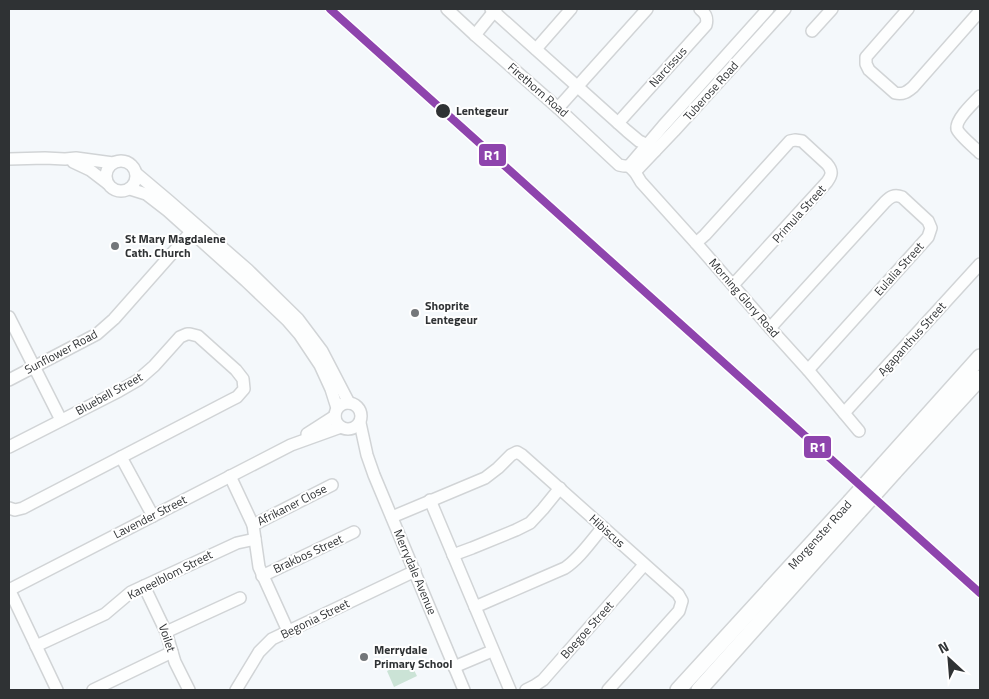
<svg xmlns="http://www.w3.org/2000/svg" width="989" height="699" font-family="'Titillium Web',sans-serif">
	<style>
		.green { fill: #cbe3d6 }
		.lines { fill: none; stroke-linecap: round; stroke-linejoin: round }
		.minor-casing { stroke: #d1d4d6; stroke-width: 14 }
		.major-casing { stroke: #d1d4d6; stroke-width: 18 }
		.minor { stroke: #fdfefe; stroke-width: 11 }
		.major { stroke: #fdfefe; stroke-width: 15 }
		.rail-casing { stroke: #cfd0d1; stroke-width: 4.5 }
		.rail { stroke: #fff; stroke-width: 2.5; stroke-dasharray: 8; stroke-linecap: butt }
		.major-bridge-casing { stroke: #d1d4d6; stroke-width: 18; stroke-linecap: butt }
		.major-bridge { stroke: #fdfefe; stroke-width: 15 }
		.rail-1-casing { stroke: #fff; stroke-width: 11 }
		.rail-1 { stroke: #8e44ad; stroke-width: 8 }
		.stop-dot { fill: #2f3234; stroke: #fff; stroke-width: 2 }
		.poi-dot { fill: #74777a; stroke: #fff; stroke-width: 2 }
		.labels { text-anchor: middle; stroke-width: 4; stroke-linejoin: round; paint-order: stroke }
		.street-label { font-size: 12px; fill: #2f3234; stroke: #fff }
		.stop-label { font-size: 12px; font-weight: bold; fill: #2f3234; stroke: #fff; text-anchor: start }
		.poi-label { font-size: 12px; font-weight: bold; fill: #2f3234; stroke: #fff; text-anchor: start }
		.line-badge { stroke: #fff; stroke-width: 2 }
		.badge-label { font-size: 14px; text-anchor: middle; font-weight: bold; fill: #fff }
	</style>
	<rect width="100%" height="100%" fill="#f4f8fb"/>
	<polygon class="green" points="409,660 417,676 394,687 387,671"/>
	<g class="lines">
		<defs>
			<g id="minor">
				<polyline points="447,9 475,35 558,108 619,165 624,166 629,166"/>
				<polyline points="491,9 627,131 639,141 648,145 655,151"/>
				<path d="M 908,9 L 866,57 L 866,64 L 869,70 L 895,93 C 903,95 907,92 913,87 L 980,11"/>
				<polyline points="812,31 832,9"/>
				<polyline points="475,35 496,9"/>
				<polyline points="536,49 571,9"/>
				<path d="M 980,96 C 974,102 955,120 957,129 C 959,135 975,148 980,153"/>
				<polyline points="558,108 647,9"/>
				<path d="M 618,123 L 706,25 C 708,18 706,14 700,9"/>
				<polyline points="9,159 45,158 65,159 76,158 113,163"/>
				<circle cx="121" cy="176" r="15"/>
				<polyline points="73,162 90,170 107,183"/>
				<polyline points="629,166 635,172 641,182 696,243 770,328 808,370 859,431"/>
				<polyline points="629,166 663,126 768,9"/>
				<polyline points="635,172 674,131 785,9"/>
				<polyline points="137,174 169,201 248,270 298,319 322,351 349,403"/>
				<polyline points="130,189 146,194 168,211 246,281 287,320 300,335 320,365 331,389 337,408"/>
				<path d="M 696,243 L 705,235 L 790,141 L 795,140 L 802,141 L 827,164 C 833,171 832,175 827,182 L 733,285"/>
				<polyline points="9,317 61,420"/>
				<path d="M 770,328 L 885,202 C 890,197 894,194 902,197 L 928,221 L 931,228 L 928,237 L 808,370"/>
				<polyline points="9,380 97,334 114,319 191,232"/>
				<circle cx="348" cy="416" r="13"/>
				<polyline points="844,413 980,264"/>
				<polyline points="360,423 367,455 374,475 464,690"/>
				<polyline points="307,434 335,416"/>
				<polyline points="9,447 119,391 138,380 154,366 180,337 187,334 190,334 198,336 236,370 243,379 244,389 237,397 231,400 23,508 15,510 9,508"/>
				<polyline points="121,457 153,516"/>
				<polyline points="230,476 253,525 259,567 288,631"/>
				<polyline points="430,500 510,690"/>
				<polyline points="392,517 485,478 498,468 511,455 517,452 522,455 678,594 682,601 679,611 608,690"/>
				<polyline points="253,525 332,485"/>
				<polyline points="453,555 472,548 516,530 530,523 543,509 560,488"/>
				<polyline points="262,576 354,532"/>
				<polyline points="144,586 166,632 175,662 189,690"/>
				<polyline points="9,589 57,690"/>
				<polyline points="9,590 291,445 341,427"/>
				<path d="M 475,607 L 565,568 C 580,558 591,541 603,527"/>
				<polyline points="166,632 240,598"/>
				<polyline points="36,646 105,614 131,592 144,586 237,543 255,539"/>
				<polyline points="454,667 492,651"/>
				<polyline points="93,690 172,652"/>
				<polyline points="236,690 259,652 272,639 415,571"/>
				<polyline points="526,690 534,686 543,680 644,565"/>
			</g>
			<g id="major">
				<polyline points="885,463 980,357"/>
				<polyline points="894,472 980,378"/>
				<polyline points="678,690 850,502"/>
				<polyline points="699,690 859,511"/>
			</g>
		</defs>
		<use href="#minor" class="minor-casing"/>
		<use href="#major" class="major-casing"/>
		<use href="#minor" class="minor"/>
		<use href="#major" class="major"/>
		<defs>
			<polyline id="rail" points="330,9 980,593"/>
		</defs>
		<use href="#rail" class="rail-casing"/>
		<use href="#rail" class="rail"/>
		<defs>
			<g id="major-bridge">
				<polyline points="850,502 885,463"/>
				<polyline points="859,511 894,472"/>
			</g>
		</defs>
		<use href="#major-bridge" class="major-bridge-casing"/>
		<use href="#major-bridge" class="major-bridge"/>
		<defs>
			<polyline id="rail-1" points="330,9 980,593"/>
		</defs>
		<use href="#rail-1" class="rail-1-casing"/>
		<use href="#rail-1" class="rail-1"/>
	</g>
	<circle class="stop-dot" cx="443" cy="111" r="8"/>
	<g class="poi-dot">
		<circle cx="115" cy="246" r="5"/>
		<circle cx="415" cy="313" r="5"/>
		<circle cx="364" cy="657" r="5"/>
	</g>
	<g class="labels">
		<g class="street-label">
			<text transform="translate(668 67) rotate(-48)" y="4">Narcissus</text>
			<text transform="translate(538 90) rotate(41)" y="4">Firethorn Road</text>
			<text transform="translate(711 91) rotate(-48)" y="4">Tuberose Road</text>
			<text transform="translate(799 214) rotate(-48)" y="4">Primula Street</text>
			<text transform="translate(899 269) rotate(-48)" y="4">Eulalia Street</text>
			<text transform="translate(744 298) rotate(49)" y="4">Morning Glory Road</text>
			<text transform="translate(912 339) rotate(-48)" y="4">Agapanthus Street</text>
			<text transform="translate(61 352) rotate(-28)" y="4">Sunflower Road</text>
			<text transform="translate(109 394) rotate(-29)" y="4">Bluebell Street</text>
			<text transform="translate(292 505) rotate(-27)" y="4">Afrikaner Close</text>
			<text transform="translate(150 517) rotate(-27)" y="4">Lavender Street</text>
			<text transform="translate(607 531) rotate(42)" y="4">Hibiscus</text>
			<text transform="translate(820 535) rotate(-48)" y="4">Morgenster Road</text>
			<text transform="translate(308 554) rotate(-25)" y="4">Brakbos Street</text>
			<text transform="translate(415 572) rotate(67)" y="4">Merrydale Avenue</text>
			<text transform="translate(170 575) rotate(-27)" y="4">Kaneelblom Street</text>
			<text transform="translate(315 619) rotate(-26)" y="4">Begonia Street</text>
			<text transform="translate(587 630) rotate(-48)" y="4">Boegoe Street</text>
			<text transform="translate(167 638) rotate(71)" y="4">Voilet</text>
		</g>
		<g class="stop-label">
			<text x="456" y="115">Lentegeur</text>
		</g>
		<g class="poi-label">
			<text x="125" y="243">St Mary Magdalene<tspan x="125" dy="14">Cath. Church</tspan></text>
			<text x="425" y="310">Shoprite<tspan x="425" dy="14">Lentegeur</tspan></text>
			<text x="374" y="654">Merrydale<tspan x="374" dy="14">Primary School</tspan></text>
		</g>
	</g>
	<g class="line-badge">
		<rect x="478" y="143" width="29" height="24" rx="5" fill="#8e44ad"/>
		<rect x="803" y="435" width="29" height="24" rx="5" fill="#8e44ad"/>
	</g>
	<g class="badge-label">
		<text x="492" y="160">R1</text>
		<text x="818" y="452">R1</text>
	</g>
	<rect width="989" height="699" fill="none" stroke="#2f3234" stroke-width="20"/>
	<g transform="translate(949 659) rotate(334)" stroke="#ffffff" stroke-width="4" paint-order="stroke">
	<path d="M0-4L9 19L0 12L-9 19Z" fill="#2f3234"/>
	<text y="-8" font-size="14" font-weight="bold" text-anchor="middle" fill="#2f3234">N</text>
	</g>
</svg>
